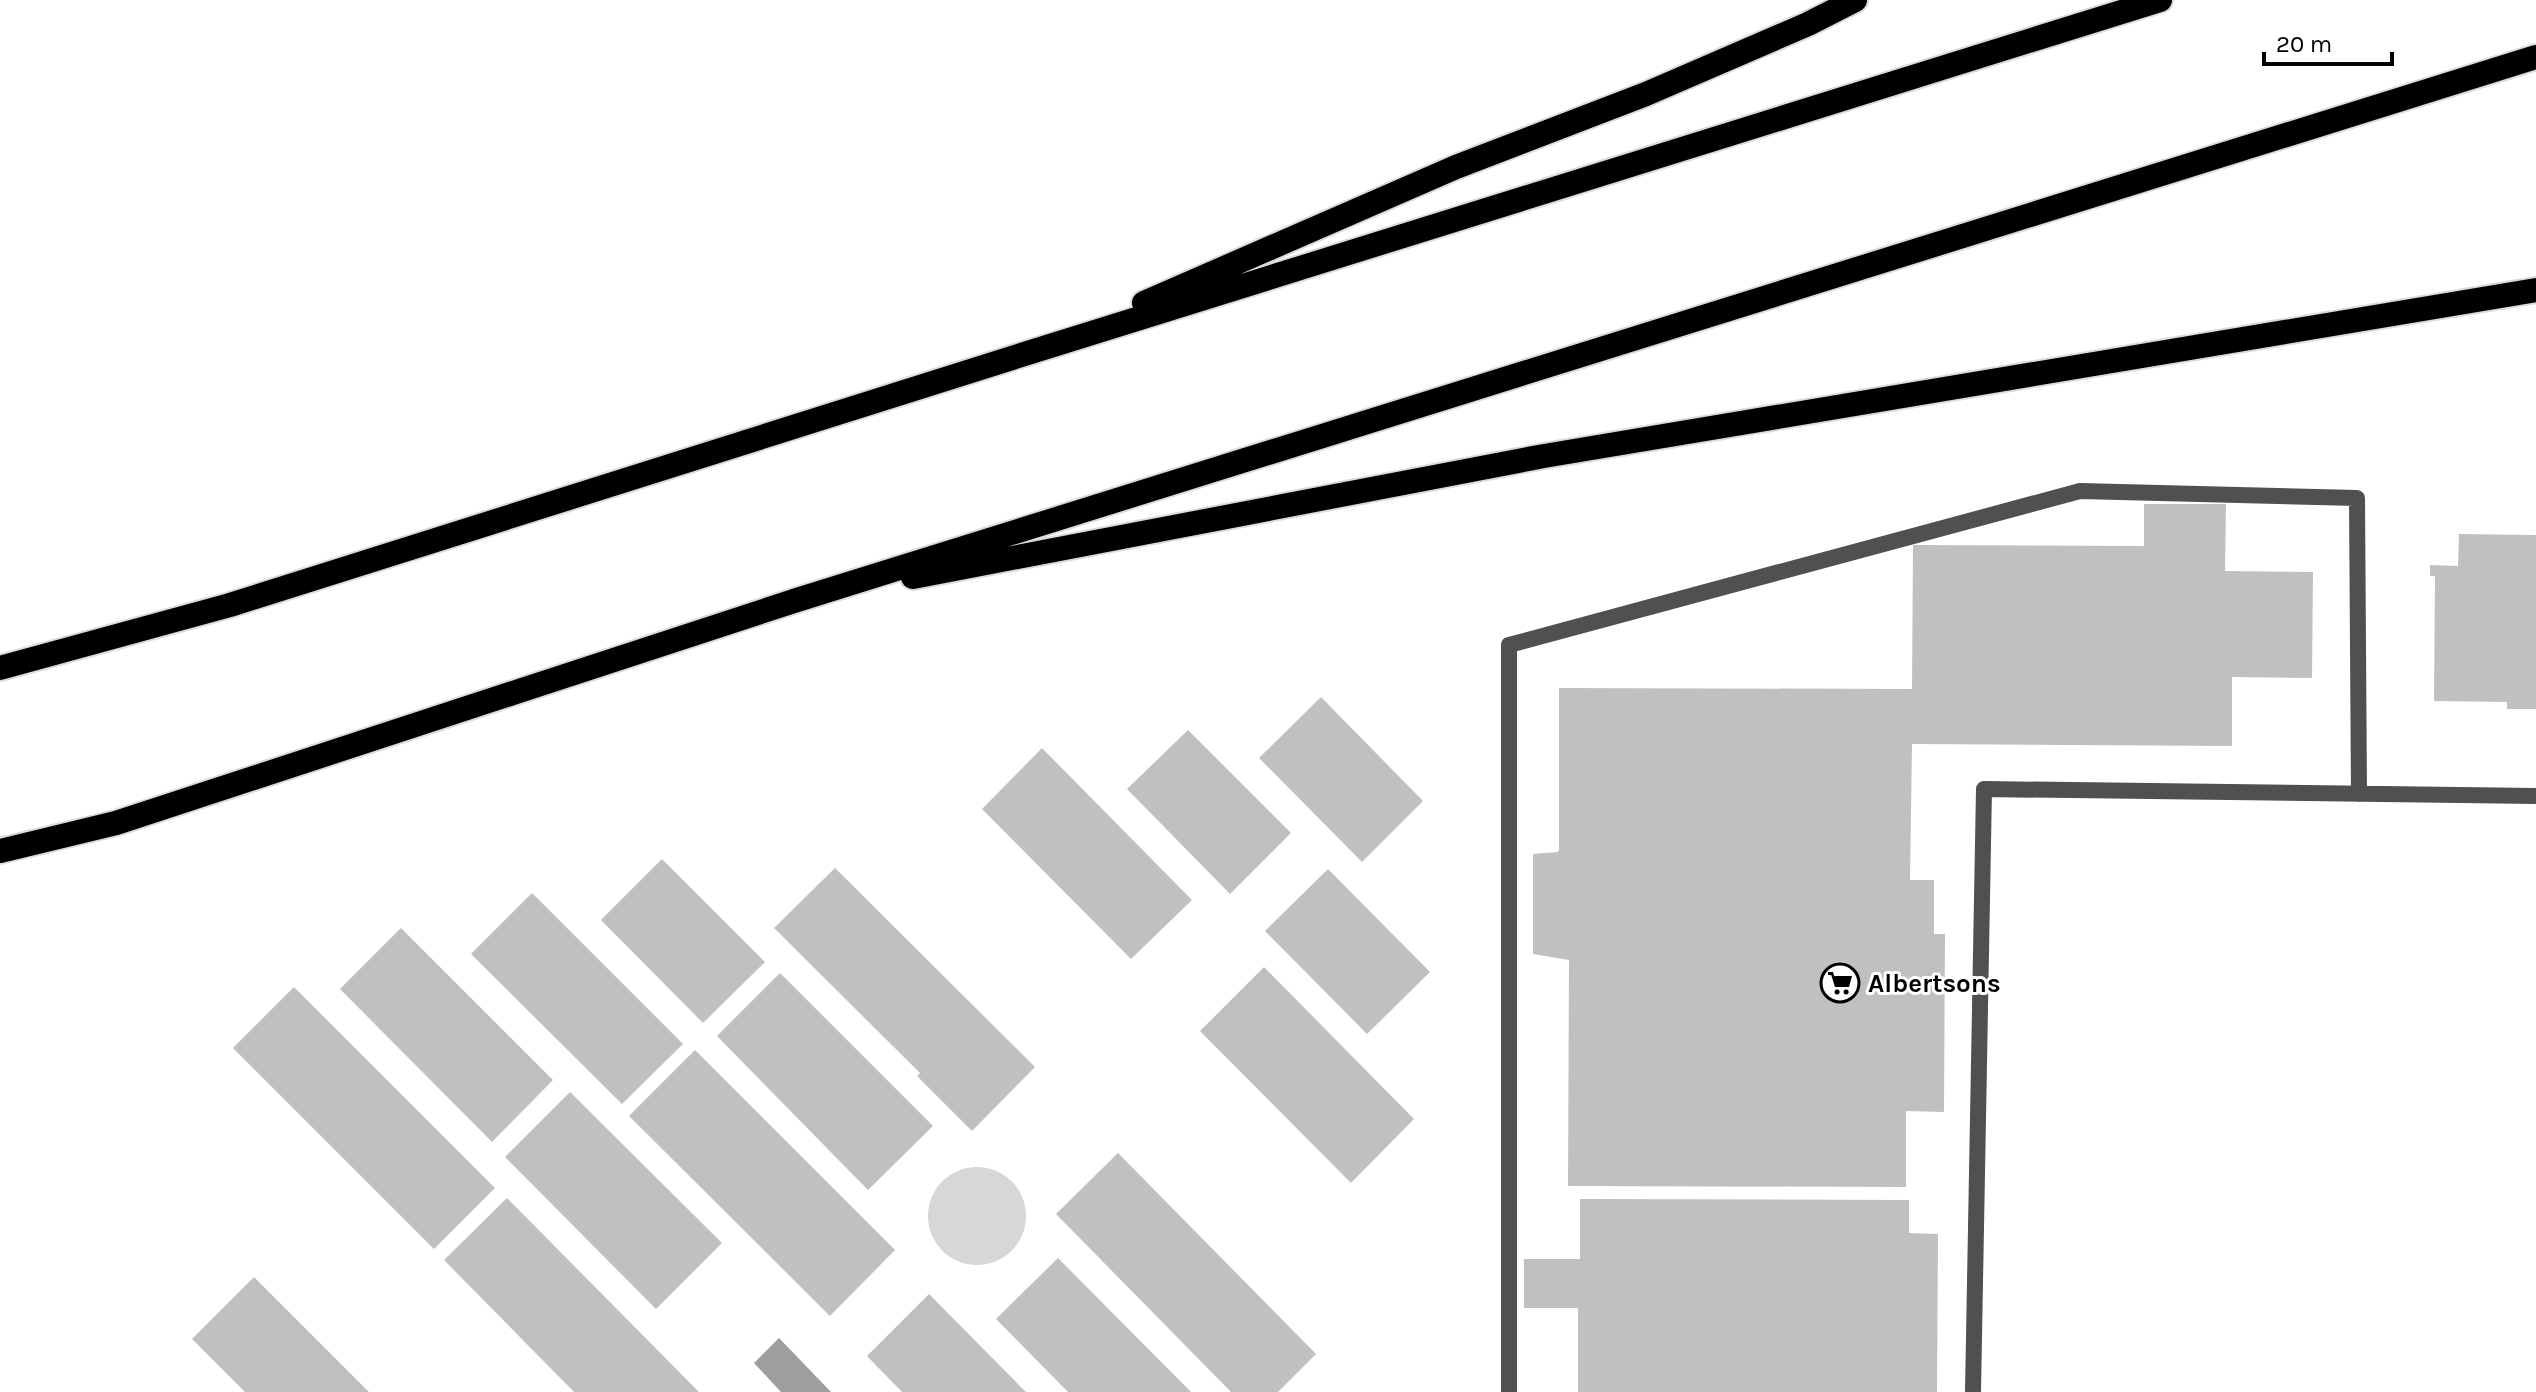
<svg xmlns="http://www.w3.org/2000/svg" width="2536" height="1392" viewBox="0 0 2536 1392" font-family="Karla,sans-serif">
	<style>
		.green { fill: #d7d7d7 }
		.water { fill: #9e9e9e }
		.building { fill: #c0c0c0 }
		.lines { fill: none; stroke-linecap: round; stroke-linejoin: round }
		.motorway-casing { stroke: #dbdbdb; stroke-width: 28 }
		.service { stroke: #505050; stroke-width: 16 }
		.motorway { stroke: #000; stroke-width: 24 }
		.labels { text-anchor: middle; stroke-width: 6; stroke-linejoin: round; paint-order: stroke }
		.poi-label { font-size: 26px; font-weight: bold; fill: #000; stroke: #fff; text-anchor: start }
	</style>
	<rect width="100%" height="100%" fill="#fff"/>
	<path class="green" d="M928 1216a49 49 0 1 1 98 0a49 49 0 1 1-98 0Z"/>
	<path class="water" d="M779,1338L831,1392H781L754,1363Z"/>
	<path class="building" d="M2144,504H2226L2225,571L2313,572L2312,678L2232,677V746L1912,744L1910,880H1934V934H1945L1944,1112L1906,1111V1187L1568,1186L1569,960L1533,954V854L1558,852L1559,850V688L1912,689L1913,545L2144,546Z
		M2459,534L2536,535V709H2507V702L2434,701L2435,576H2430V565L2458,566Z
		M1321,697L1423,801L1362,862L1259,758Z
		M1188,730L1291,833L1230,894L1127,789Z
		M1042,748L1192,900L1131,959L982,809Z
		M662,859L765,962L703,1023L601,920Z
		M835,868L1035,1067L972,1131L917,1076L920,1073L774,928Z
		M1328,869L1430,972L1367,1034L1265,931Z
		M532,893L683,1044L622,1104L471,954Z
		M401,928L553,1080L492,1142L340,989Z
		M1264,967L1414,1119L1351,1183L1200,1031Z
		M780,973L933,1126L868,1190L717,1036Z
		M294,987L495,1188L434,1249L233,1048Z
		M695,1050L895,1250L830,1316L629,1116Z
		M570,1092L722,1243L656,1309L505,1157Z
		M1118,1153L1316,1354L1278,1392H1231L1056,1214Z
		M507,1198L699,1392H574L444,1260Z
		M1580,1199L1909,1200V1233L1938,1234L1937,1392H1578V1308H1524V1259H1580Z
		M1058,1258L1191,1392H1068L996,1319Z
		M254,1277L369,1392H245L192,1339Z
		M929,1294L1026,1392H902L867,1356Z"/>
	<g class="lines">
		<g class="motorway-casing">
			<path id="motorway" d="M1144,303L1456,167L1646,94L1808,24L1855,0
				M913,577L1544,456L2536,290
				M0,668L230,605L1034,351L2160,0
				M0,851L116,823L797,600L2536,57"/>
		</g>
		<path class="service" d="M1509,1392V645L2080,491L2357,498L2359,794
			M1973,1392L1984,789L2536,796"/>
		<use href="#motorway" class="motorway"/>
	</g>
	<defs>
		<g id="supermarket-ring" transform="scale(2)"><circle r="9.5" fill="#fff" stroke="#000" stroke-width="1.5"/><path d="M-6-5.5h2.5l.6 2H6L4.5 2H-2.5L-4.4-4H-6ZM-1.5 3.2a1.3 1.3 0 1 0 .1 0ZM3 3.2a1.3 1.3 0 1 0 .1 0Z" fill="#000"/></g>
	</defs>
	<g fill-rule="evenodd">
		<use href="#supermarket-ring" x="1840" y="983"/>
	</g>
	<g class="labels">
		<g class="poi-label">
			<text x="1868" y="992">Albertsons</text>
		</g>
	</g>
	<path d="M2264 52v12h128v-12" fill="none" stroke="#000000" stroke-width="4"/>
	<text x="2276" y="52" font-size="24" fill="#000000" stroke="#ffffff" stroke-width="6" paint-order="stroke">20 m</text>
</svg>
